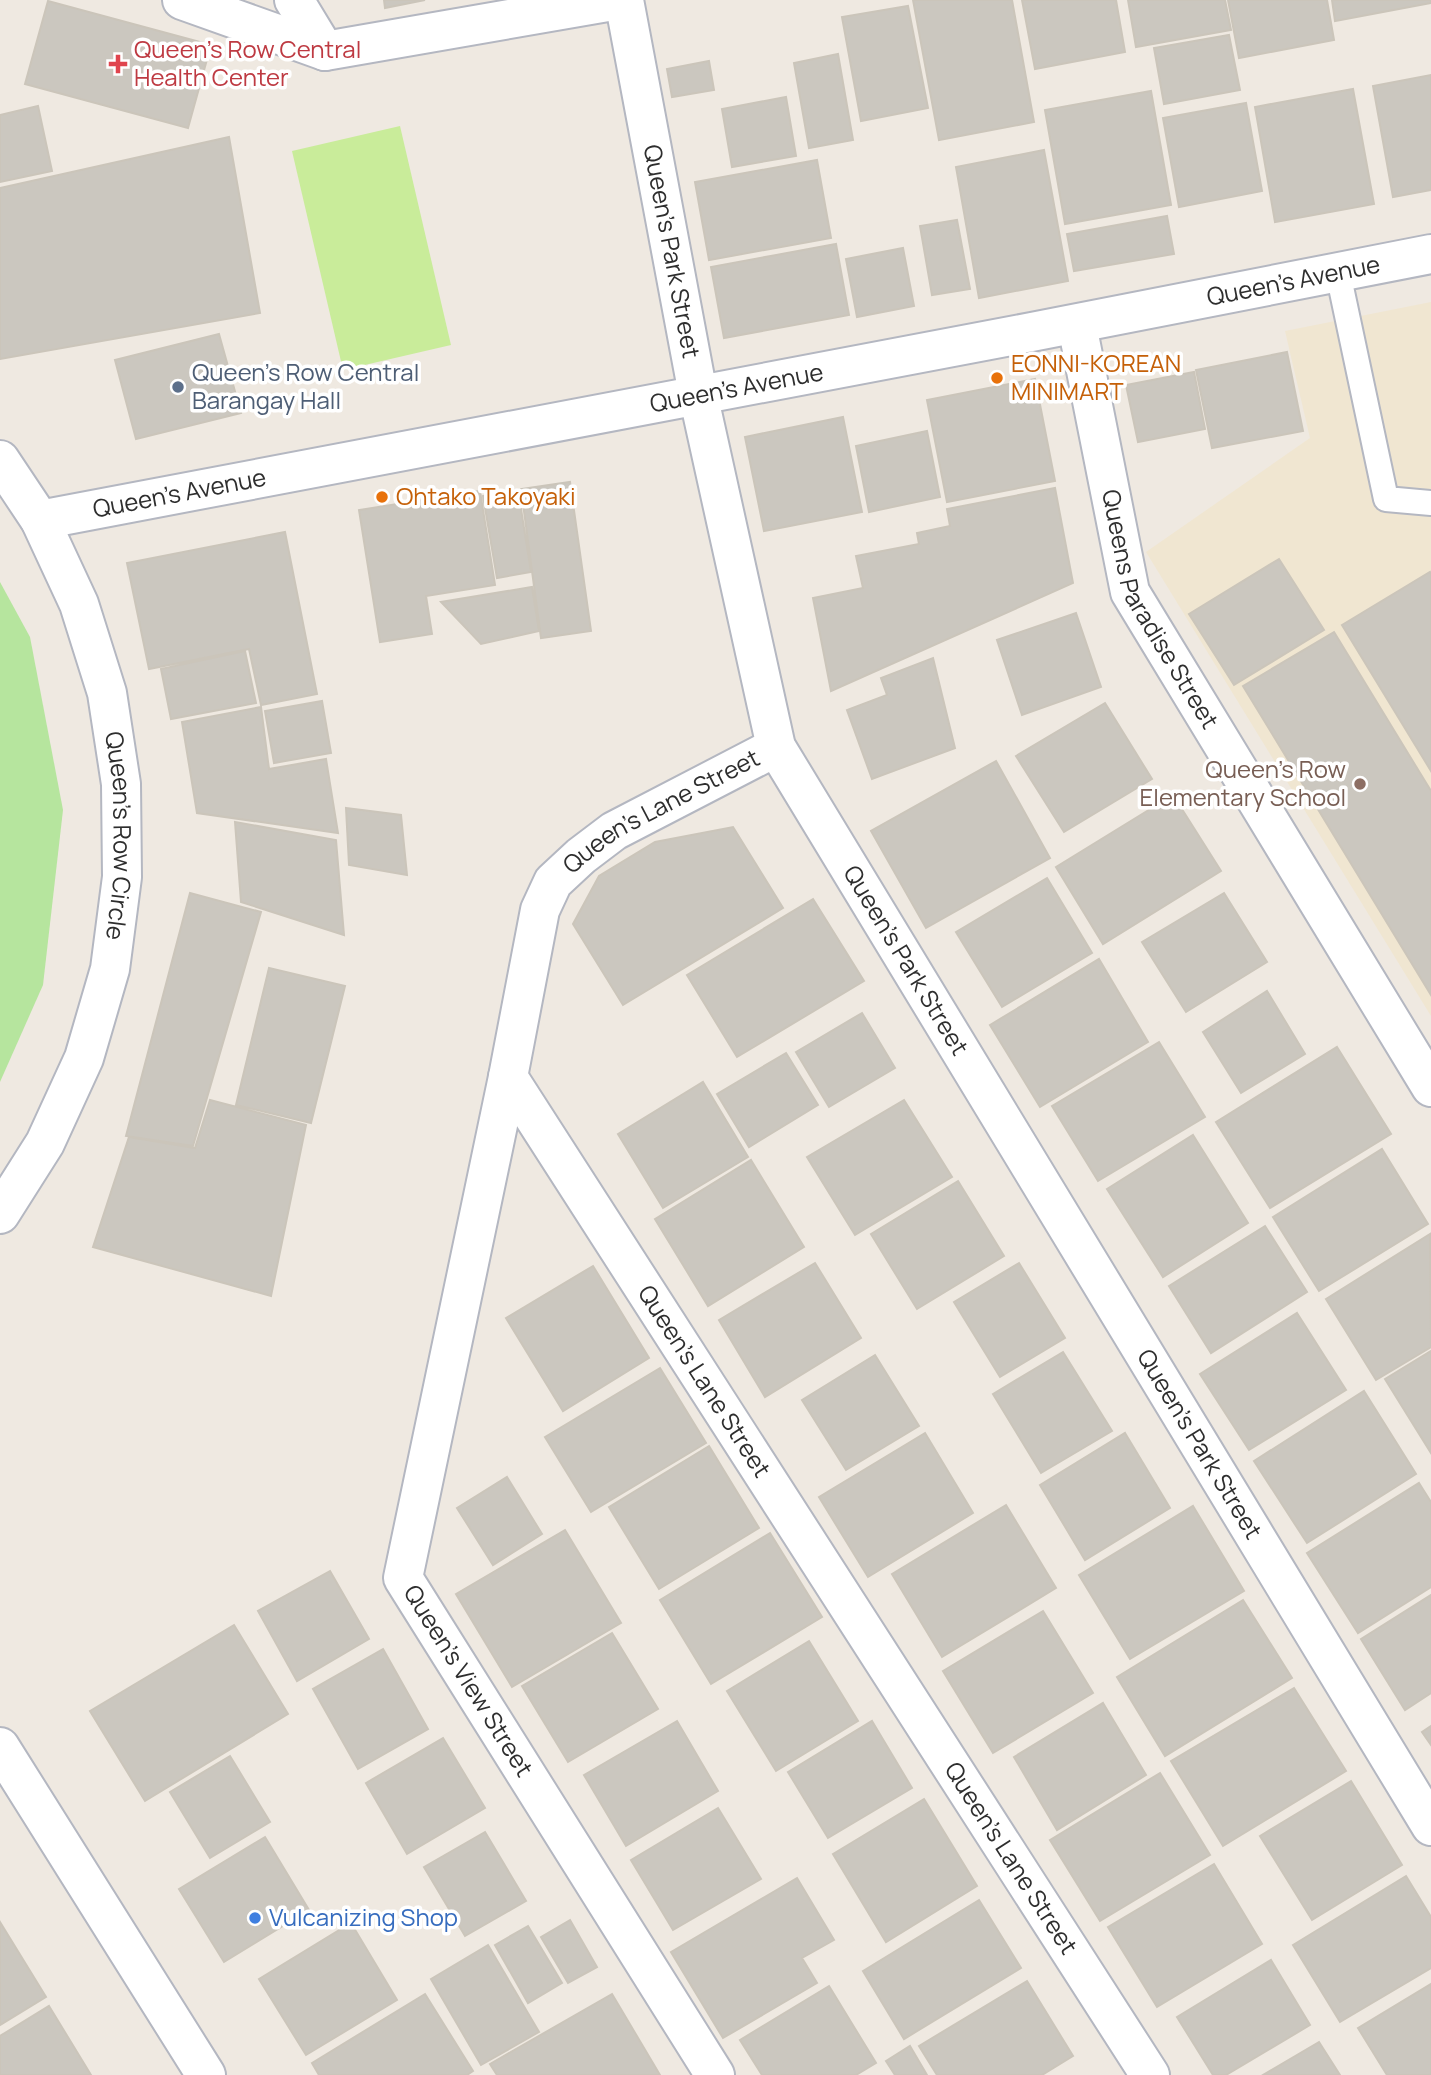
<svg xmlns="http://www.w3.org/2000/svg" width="1431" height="2075" viewBox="0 0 1431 2075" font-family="Manrope,sans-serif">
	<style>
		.education { fill: #f0e6d1 }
		.green { fill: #b6e59e }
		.pitch { fill: #c9ec9a }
		.building { fill: #cbc7bf; stroke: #cbc5ba; stroke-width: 2 }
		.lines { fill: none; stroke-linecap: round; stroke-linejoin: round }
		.service-casing { stroke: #b4b7c1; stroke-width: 28 }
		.minor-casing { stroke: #b4b7c1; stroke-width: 42 }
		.tertiary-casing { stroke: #b4b7c1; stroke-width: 42 }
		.service { stroke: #fff; stroke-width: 24 }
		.minor { stroke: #fff; stroke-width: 38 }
		.tertiary { stroke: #fff; stroke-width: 38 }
		.health-dot { fill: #e0444e; stroke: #fff; stroke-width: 2.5 }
		.food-dot { fill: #e8710a; stroke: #fff; stroke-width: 2.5 }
		.service-dot { fill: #5c6f8a; stroke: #fff; stroke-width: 2.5 }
		.education-dot { fill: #8d6e63; stroke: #fff; stroke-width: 2.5 }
		.shop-dot { fill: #3f7fe0; stroke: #fff; stroke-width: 2.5 }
		.labels { text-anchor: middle; stroke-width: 7; stroke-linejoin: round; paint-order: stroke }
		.health-label { font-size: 24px; fill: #be3a42; stroke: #fff; text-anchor: start }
		.street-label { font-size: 24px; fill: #2e2e2e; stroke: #fff }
		.food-label { font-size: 24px; fill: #c56008; stroke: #fff; text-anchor: start }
		.service-label { font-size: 24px; fill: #4e5e75; stroke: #fff; text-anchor: start }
		.education-label { font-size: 24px; fill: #785e54; stroke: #fff; text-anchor: end }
		.shop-label { font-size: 24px; fill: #366cbe; stroke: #fff; text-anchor: start }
	</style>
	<rect width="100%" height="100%" fill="#efe9e1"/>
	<path class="education" d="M1431,302V1016L1146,552L1310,438L1285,331Z"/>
	<path class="green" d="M0,582L30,637L63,810L43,985L0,1082Z"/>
	<path class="pitch" d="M400,126L451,345L343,370L292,151Z"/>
	<path class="building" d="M384,0H425L385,8Z
		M913,0H1012L1034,122L939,140Z
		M1022,0H1116L1125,52L1035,69Z
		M1128,0H1225L1231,30L1136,47Z
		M1228,0H1327L1334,40L1239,58Z
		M1332,0H1431V3L1335,21Z
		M48,1L211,45L188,128L25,84Z
		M908,6L928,108L861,121L842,17Z
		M1229,35L1240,90L1164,104L1154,48Z
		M838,54L853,140L809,148L794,63Z
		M709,61L714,90L672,97L667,69Z
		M1431,75V190L1393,197L1373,86Z
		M1353,89L1374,204L1275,222L1255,107Z
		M1151,91L1171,205L1065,224L1045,110Z
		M786,97L796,156L732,167L722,109Z
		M1246,103L1262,191L1179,207L1163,118Z
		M38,106L52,171L0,182V115Z
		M229,137L260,313L0,359V188Z
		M1044,150L1068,281L979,298L956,167Z
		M817,160L831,238L709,260L695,182Z
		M1167,216L1174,254L1074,271L1067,234Z
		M957,220L970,289L932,295L920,226Z
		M836,244L849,315L724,338L711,267Z
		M903,248L914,306L857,317L846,259Z
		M219,334L241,413L136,439L115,360Z
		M1287,352L1303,431L1212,448L1196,370Z
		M1194,372L1205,429L1138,442L1126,385Z
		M1035,379L1055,481L947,502L927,400Z
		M843,417L862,512L764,531L745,437Z
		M927,431L940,497L869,512L856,446Z
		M570,482L591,631L541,638L521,489Z
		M1055,488L1073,583L831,691L813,598L863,588L856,556L919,544L917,533L950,526L947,509Z
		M518,490L531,572L497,578L483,496Z
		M480,491L495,585L426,596L432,634L380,642L359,510Z
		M285,532L317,694L261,705L249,649L149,669L127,563Z
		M1279,559L1324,630L1234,685L1189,614Z
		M1430,572L1431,574V771L1342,625Z
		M532,587L539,631L481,644L441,602Z
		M1076,613L1101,687L1022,715L997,640Z
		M1334,632L1431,791V995L1243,686Z
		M245,651L256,703L171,719L161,669Z
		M933,658L955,748L872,779L847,710L887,695L881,678Z
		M322,701L331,753L274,763L265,711Z
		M1105,703L1152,779L1064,832L1016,756Z
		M261,707L269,769L326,759L338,833L197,813L182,722Z
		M996,761L1050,858L926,928L871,831Z
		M1173,795L1221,871L1103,944L1056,867Z
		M346,808L401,815L407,875L349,865Z
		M235,822L336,840L344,935L241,902Z
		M733,827L783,908L623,1005L573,924L599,876L655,842Z
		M1047,878L1092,953L1002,1007L956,932Z
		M190,893L261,912L193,1146L126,1136Z
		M1224,893L1267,962L1186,1012L1142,942Z
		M813,899L864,981L737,1057L687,975Z
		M1099,959L1148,1042L1040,1107L990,1025Z
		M269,968L345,986L311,1123L236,1105Z
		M1267,991L1305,1054L1241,1093L1203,1032Z
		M862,1013L895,1068L829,1107L796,1052Z
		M1159,1042L1205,1117L1098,1181L1052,1106Z
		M1337,1047L1391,1134L1270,1208L1216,1122Z
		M786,1053L818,1105L749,1147L717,1094Z
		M703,1082L748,1157L663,1208L618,1134Z
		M210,1100L306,1125L271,1296L93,1247L129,1137L195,1148Z
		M904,1100L952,1177L855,1235L807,1157Z
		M1193,1135L1248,1223L1163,1277L1107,1189Z
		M1382,1149L1428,1224L1319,1291L1273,1217Z
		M751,1160L804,1247L708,1306L655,1219Z
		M958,1181L1004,1256L917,1309L871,1234Z
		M1265,1226L1307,1292L1211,1353L1169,1286Z
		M1430,1234L1431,1347L1376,1380L1326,1299Z
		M815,1263L861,1338L765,1397L719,1320Z
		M1019,1263L1065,1338L1000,1377L954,1302Z
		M593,1266L649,1358L563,1411L506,1318Z
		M1297,1313L1346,1390L1249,1450L1200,1374Z
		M1431,1351V1453L1385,1379Z
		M1063,1352L1112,1431L1041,1473L993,1394Z
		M875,1355L919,1426L846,1470L802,1400Z
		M660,1368L706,1443L591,1512L545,1437Z
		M1364,1391L1416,1474L1307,1543L1254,1461Z
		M925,1433L973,1513L868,1577L819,1497Z
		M1125,1433L1170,1508L1085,1560L1040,1485Z
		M709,1446L759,1528L659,1589L609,1507Z
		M507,1477L542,1534L493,1565L457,1508Z
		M1419,1483L1431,1502V1587L1358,1633L1307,1553Z
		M1006,1505L1056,1588L942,1657L892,1574Z
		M1193,1506L1244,1591L1130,1659L1079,1575Z
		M565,1530L621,1623L512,1687L456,1594Z
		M770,1533L822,1617L711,1684L660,1600Z
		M330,1571L369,1639L297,1681L258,1611Z
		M1431,1595V1693L1405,1710L1361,1639Z
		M1243,1600L1292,1678L1165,1756L1117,1677Z
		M1043,1611L1093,1693L993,1753L943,1671Z
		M234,1625L288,1714L145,1801L90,1711Z
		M612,1633L658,1709L568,1762L522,1686Z
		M809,1641L858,1721L776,1771L727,1691Z
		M383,1649L428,1729L358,1769L313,1689Z
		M1294,1688L1346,1771L1223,1846L1171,1761Z
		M1103,1703L1146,1775L1057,1830L1014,1757Z
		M677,1721L718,1791L626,1846L584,1775Z
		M872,1721L912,1788L828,1838L788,1772Z
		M1431,1726V1745L1422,1732Z
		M443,1738L485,1808L407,1854L366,1783Z
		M230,1756L270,1822L210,1858L170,1792Z
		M1160,1773L1210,1855L1100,1921L1050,1840Z
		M1351,1781L1402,1865L1312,1920L1260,1836Z
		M924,1799L977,1886L886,1942L833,1854Z
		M718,1808L761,1879L673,1930L631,1860Z
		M485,1832L526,1901L465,1936L424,1867Z
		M265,1837L309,1910L224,1962L179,1889Z
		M1214,1864L1262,1944L1157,2007L1108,1927Z
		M1406,1876L1431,1917V1968L1340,2022L1293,1945Z
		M797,1878L834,1940L802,1958L817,1983L723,2038L671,1952Z
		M979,1900L1021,1968L904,2039L863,1971Z
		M570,1920L597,1967L568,1983L541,1937Z
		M0,1922L46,1997L0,2025Z
		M351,1923L397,2000L306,2055L259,1979Z
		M528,1926L562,1983L528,2003L495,1945Z
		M488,1945L539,2032L481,2065L431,1979Z
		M1271,1960L1310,2025L1226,2075H1213L1177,2017Z
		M1027,1981L1073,2056L1042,2075H937L919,2046Z
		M1431,1984V2075H1387L1358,2028Z
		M829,1986L876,2063L856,2075H762L740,2040Z
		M425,1994L473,2071L467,2075H319L312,2063Z
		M612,1994L660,2075H497L490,2064Z
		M49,2006L91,2075H0V2036Z
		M1319,2042L1340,2075H1263Z
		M910,2046L927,2075H895L886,2061Z"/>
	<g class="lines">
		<g class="service-casing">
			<path id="service" d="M1338,273L1386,499L1431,503"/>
		</g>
		<g class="minor-casing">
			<g id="minor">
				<path d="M182,0L325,51L619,0"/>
				<path d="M294,0L325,51"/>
				<path id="s1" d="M624,0L698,394L776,747L1431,1826"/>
				<path id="s2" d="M1077,325L1130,592L1431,1087"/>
				<path id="s3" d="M508,1077L1150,2075"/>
				<path id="s4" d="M715,2075L403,1578L508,1077L540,910L553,882L581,856L614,831L776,747"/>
			</g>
		</g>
		<g class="tertiary-casing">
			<g id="tertiary">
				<path id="s5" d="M0,460L40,520L79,604L107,693L121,784L122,877L110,969L84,1058L45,1143L0,1214"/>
				<path id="s6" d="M40,520C504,432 968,346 1431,254"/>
				<path d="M0,1747L206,2075"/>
			</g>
		</g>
		<use href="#service" class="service"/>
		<use href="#minor" class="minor"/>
		<use href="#tertiary" class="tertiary"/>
	</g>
	<path class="health-dot" d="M114.5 53.5h7v7h7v7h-7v7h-7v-7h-7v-7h7z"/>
	<g class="food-dot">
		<circle cx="997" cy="378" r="7"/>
		<circle cx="382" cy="497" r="7"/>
	</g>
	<circle class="service-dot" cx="178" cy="387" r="7"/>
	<circle class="education-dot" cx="1360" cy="784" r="7"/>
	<circle class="shop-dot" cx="255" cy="1918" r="7"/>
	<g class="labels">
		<g class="health-label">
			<text x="134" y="58">Queen's Row Central<tspan x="134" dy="28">Health Center</tspan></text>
		</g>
		<g class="street-label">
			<text dy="8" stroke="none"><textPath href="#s1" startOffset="256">Queen's Park Street</textPath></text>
			<text dy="8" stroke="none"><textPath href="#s6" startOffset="1276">Queen's Avenue</textPath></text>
			<text dy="8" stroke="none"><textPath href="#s6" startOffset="709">Queen's Avenue</textPath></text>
			<text dy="8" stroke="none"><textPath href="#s6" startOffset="142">Queen's Avenue</textPath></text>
			<text dy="8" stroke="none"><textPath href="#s2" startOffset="299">Queens Paradise Street</textPath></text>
			<text dy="8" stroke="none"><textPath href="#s4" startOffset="1430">Queen's Lane Street</textPath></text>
			<text dy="8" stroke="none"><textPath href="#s5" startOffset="402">Queen's Row Circle</textPath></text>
			<text dy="8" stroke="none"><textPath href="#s1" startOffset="1012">Queen's Park Street</textPath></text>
			<text dy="8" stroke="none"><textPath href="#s3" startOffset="362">Queen's Lane Street</textPath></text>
			<text dy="8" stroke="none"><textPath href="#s1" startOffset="1578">Queen's Park Street</textPath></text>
			<text transform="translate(468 1681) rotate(58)" y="8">Queen's View Street</text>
			<text dy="8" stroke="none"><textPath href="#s3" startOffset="929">Queen's Lane Street</textPath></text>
		</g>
		<g class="food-label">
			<text x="1011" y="372">EONNI-KOREAN<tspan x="1011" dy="28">MINIMART</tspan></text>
			<text x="396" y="505">Ohtako Takoyaki</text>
		</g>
		<g class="service-label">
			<text x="192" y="381">Queen's Row Central<tspan x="192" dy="28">Barangay Hall</tspan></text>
		</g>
		<g class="education-label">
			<text x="1346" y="778">Queen's Row<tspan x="1346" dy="28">Elementary School</tspan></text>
		</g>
		<g class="shop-label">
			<text x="269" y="1926">Vulcanizing Shop</text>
		</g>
	</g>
</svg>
